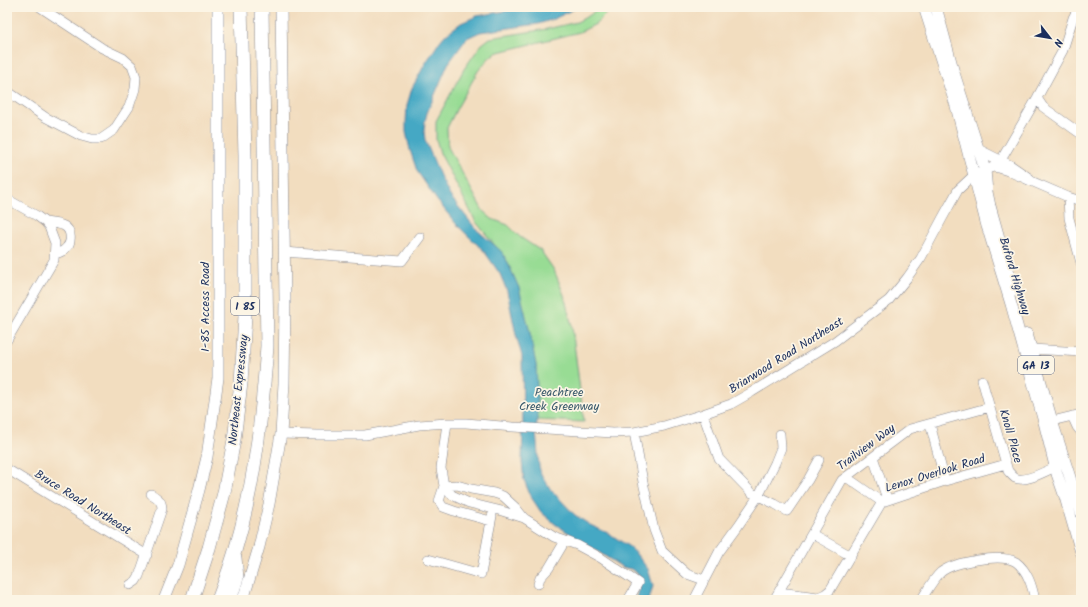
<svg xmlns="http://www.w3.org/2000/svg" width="1088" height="607" viewBox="0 0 1088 607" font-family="Kalam,sans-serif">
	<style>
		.green { fill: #98dc94; stroke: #5a8679 }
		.water { fill: #44a8c4; stroke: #306c91 }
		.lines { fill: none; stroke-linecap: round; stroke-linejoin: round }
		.minor-casing { stroke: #86868e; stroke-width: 10 }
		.major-casing { stroke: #86868e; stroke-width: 12 }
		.highway-casing { stroke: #86868e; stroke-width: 14 }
		.minor { stroke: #fff; stroke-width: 9 }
		.major { stroke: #fff; stroke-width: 11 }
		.highway { stroke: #fff; stroke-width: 13 }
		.labels { text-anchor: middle; stroke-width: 3.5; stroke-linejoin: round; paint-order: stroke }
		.shield { fill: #fcf5e5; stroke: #5e6a86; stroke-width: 1 }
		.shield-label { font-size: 11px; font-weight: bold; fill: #1b2f5e }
		.street-label { font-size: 12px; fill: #1b2f5e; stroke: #fcf5e5 }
		.park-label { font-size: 12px; fill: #3a5a6c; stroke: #fcf5e5 }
	</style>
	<rect width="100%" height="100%" fill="#fcf5e5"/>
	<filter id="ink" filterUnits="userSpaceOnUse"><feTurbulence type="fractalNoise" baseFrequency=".025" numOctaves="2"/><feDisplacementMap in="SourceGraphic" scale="8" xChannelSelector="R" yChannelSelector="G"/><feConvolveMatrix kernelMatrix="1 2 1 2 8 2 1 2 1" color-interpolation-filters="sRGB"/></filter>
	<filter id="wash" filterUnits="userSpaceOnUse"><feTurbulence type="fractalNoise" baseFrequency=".012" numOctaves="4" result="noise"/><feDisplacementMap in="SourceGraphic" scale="16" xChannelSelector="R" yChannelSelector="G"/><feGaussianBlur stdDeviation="0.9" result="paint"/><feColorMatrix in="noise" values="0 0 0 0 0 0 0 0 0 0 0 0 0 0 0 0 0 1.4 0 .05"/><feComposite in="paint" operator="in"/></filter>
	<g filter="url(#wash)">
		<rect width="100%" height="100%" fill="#f2ddbf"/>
		<path class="green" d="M599,7H613L596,24L580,32L495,53L488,59L478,71L457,108L447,128L448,147L483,211L492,219L508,225L520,237L541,251L554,270L564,295L572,327L584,422L537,420V390L536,365L529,329L519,288L506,259L476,222L440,153L436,139V121L464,69L481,45L490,38L547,29L577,22L590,15Z"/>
		<path class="water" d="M529,7H578L554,19L538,24L480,32L467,38L448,64L427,113L425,121L424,131L425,140L441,178L450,196L476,229L501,251L506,259L519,288L529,329L536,365L537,390V420L536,432L539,466L541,474L551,490L575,515L590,525L610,534L631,548L637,555L648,569L653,586L649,600H637C639,591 639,584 638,574L631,569L622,567L555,524L541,512L531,497L524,480L522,462L523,425L522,356L516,335L507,291L500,274L484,251L457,225L436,199L417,171L410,150L406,132V123L407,105L412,88L425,64L440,41L446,34L461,23L477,16Z"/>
	</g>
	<g filter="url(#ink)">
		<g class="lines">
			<g class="minor-casing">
				<path id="minor" d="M7,91L45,117L81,136L92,139H101L114,130L129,107L135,89L136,77L132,66L123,58L102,48L40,7
					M1037,98L1043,107L1081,134
					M1004,155L1037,98L1063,50L1073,18L1079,7
					M1068,197L1069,218L1081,263
					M7,199L37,216L45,222L49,227L55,243L54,260L7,340
					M45,222C51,223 59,223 64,226C72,230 72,243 66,248C63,252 59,253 55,254
					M284,252L402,261L420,237
					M1032,349L1081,352
					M982,380L1008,471C1010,473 1012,476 1015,478C1025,483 1046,471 1055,467
					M703,414L719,459L752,493L775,504L787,511L808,480L819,460
					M1072,416L1077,427L1081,432
					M1052,421L1081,414
					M447,423L441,468L444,486L452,495L469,503L502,511L524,518L554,537L577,545L601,558L638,583L628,600
					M930,424L945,481
					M634,432L643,482L654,530L662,551L687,574L704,580
					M281,434L318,435H365L419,425L447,423H466L513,427L613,433L634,432L664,426L703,414L731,404L752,392L835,341L889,300L907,278L921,258L943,217L958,190L973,176L985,170L993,167L999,168L1008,171L1068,197L1081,201
					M873,457L887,499
					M7,469L147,555
					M846,477L882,502
					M491,521L454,511L443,507L439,501L444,486L457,485L471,489L494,493L503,496L516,508L524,518
					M812,534L851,556
					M428,559L481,574L492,516
					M538,584L540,578L549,568L565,541
					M130,585L136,581L139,576L162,509C162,501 158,498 151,494
					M779,592L818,597L825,594L830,590L882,502L945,481L1006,464
					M694,600L719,552L738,526L759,495L775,463L781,448L780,434
					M774,600L842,480L910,429L990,407
					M921,600C927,591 933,579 941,572C954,562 1001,553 1016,562C1028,571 1032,586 1035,600"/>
			</g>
			<g class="major-casing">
				<path id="major" d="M924,7L956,106L987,226L1011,304L1044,422L1057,474L1065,497L1081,552
					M936,7L954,73L985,170L987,192L990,206L1014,291
					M978,150L1010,166L1029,179
					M1027,334L1052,421L1081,512
					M164,600L178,565L199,490L207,457L218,378V7
					M243,600L259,547L269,504L281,434L284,383L285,300L281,7"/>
			</g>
			<g class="highway-casing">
				<path id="highway" d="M192,600L209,548L224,493L234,440L241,383L245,316V155L241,7
					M218,600C224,584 230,568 235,551C255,484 262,415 267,346L262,7
					M230,600L237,578L235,558"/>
			</g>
			<use href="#minor" class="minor"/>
			<use href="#major" class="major"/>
			<use href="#highway" class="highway"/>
		</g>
	</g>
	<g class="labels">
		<g class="shield">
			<rect x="231" y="297" width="28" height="18" rx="3"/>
			<rect x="1018" y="356" width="36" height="18" rx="3"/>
		</g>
		<g class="shield-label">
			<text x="245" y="310">I 85</text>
			<text x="1036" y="369">GA 13</text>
		</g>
		<g class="street-label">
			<text transform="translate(1015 276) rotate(73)" y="4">Buford Highway</text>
			<text transform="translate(205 307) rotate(-90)" y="4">I-85 Access Road</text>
			<text transform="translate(786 355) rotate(-32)" y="4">Briarwood Road Northeast</text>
			<text transform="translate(238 390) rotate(-84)" y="4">Northeast Expressway</text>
			<text transform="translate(1011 436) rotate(74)" y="4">Knoll Place</text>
			<text transform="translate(866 447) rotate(-37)" y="4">Trailview Way</text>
			<text transform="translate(935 473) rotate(-17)" y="4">Lenox Overlook Road</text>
			<text transform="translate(83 502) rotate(32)" y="4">Bruce Road Northeast</text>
		</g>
		<g class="park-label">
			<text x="559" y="396">Peachtree<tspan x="559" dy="14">Creek Greenway</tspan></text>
		</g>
	</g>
	<rect width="1088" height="607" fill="none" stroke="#fcf5e5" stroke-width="24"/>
	<g transform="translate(1050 38) rotate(121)" stroke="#fcf5e5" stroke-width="3" paint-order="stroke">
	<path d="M0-3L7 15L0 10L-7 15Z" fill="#1b2f5e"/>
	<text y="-6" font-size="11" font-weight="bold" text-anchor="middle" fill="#1b2f5e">N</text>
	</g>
</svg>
